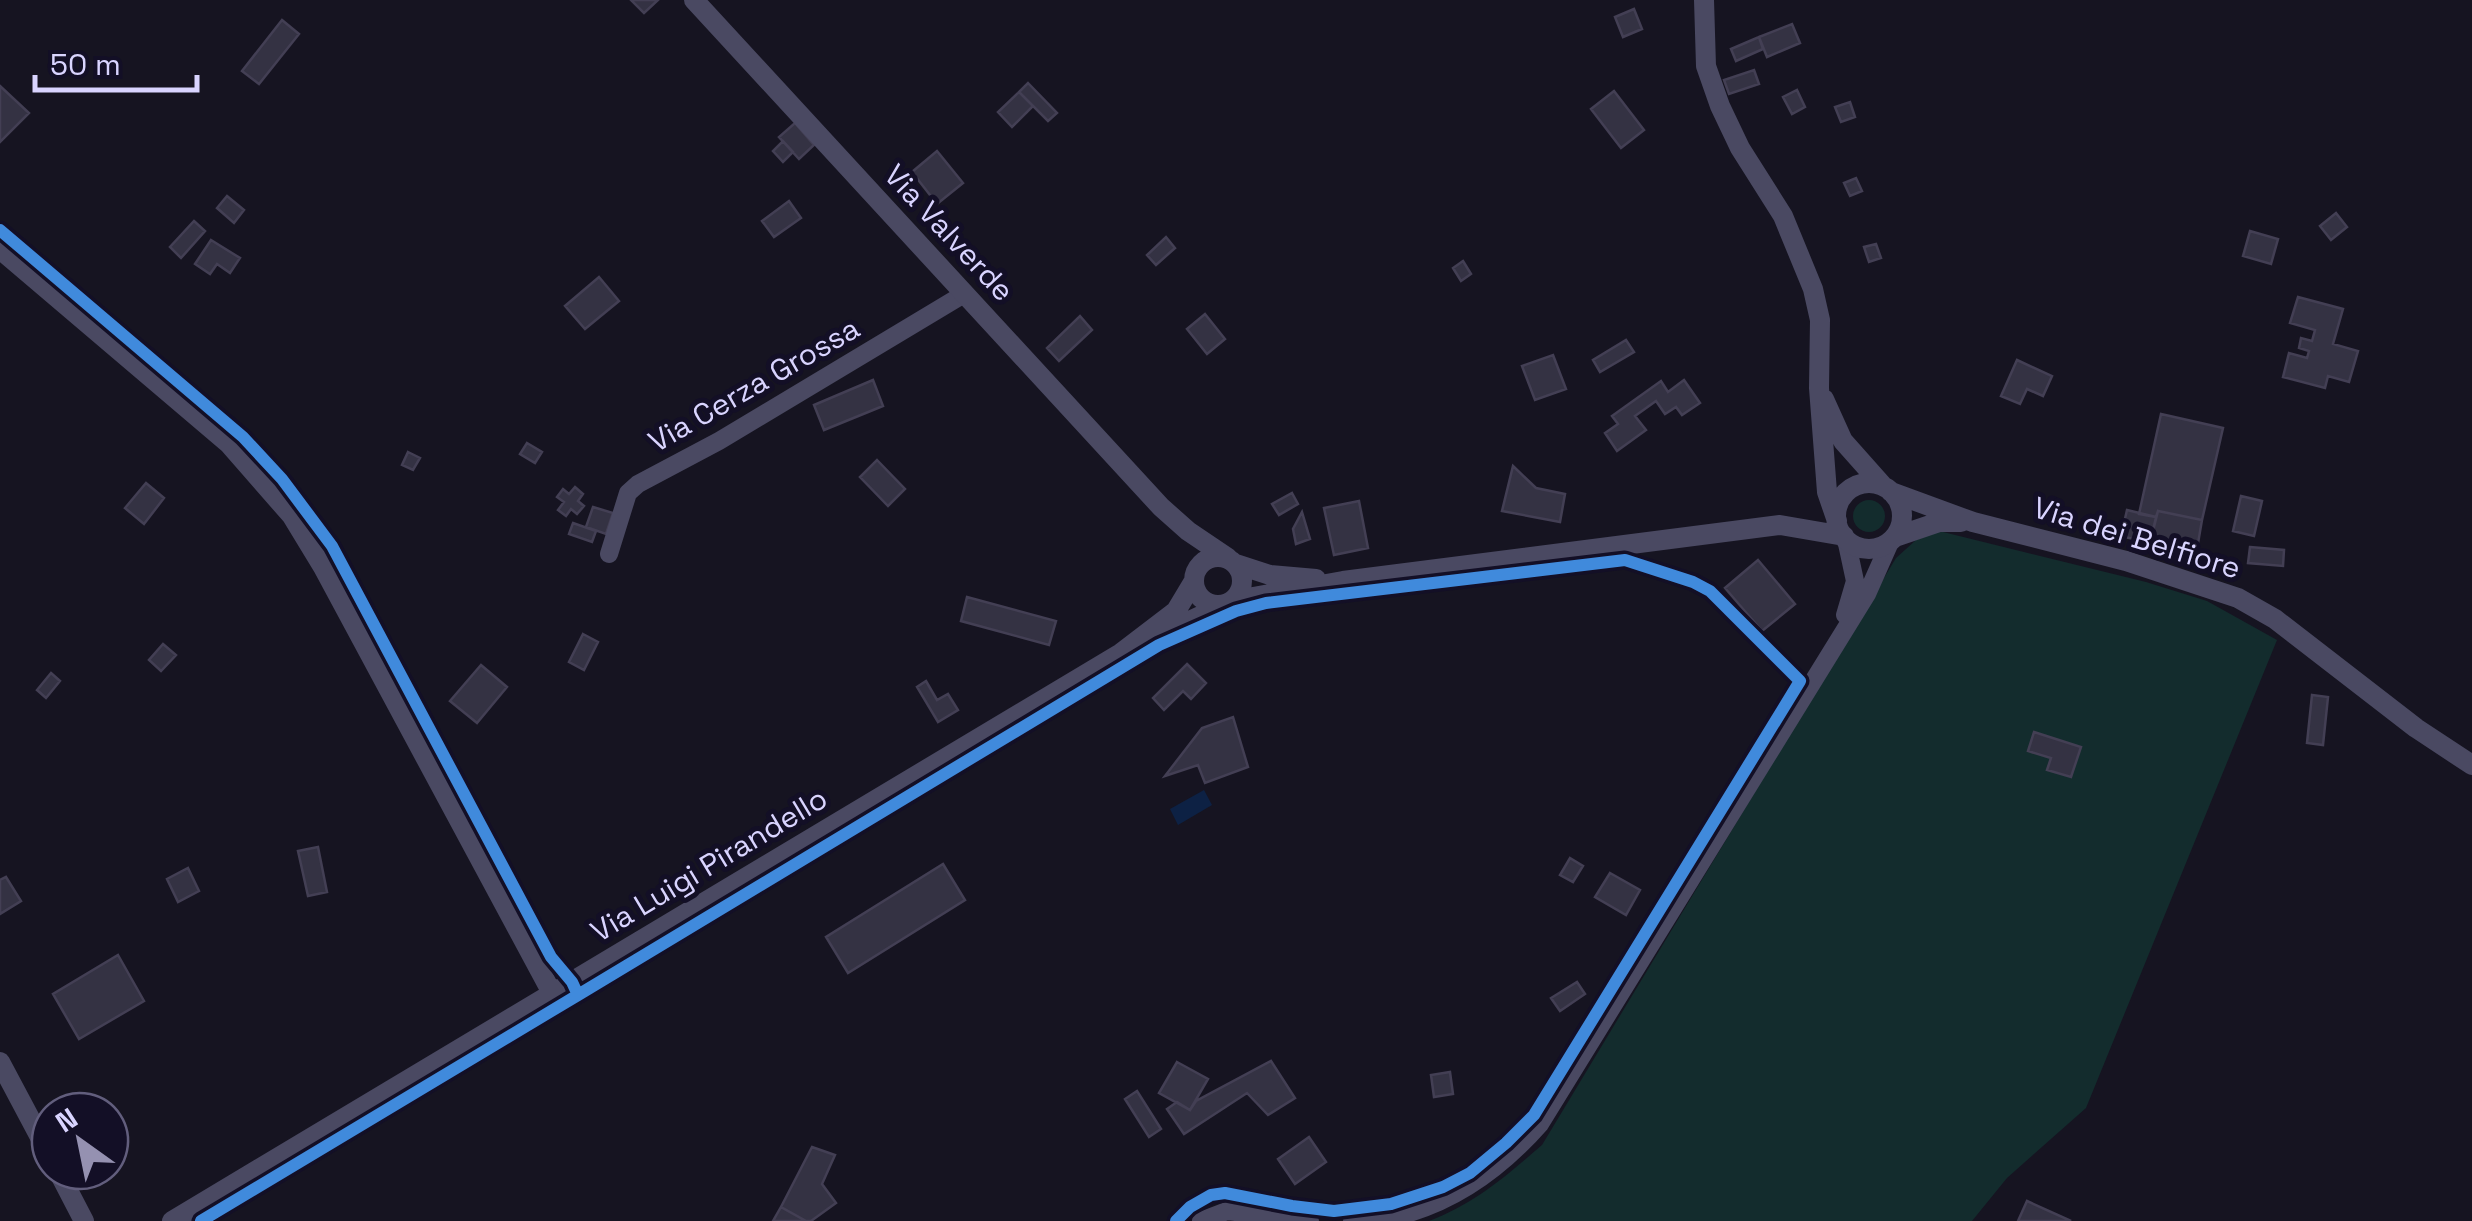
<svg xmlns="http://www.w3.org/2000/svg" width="2472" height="1221" viewBox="0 0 2472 1221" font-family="'Space Grotesk',sans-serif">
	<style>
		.green { fill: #132c2d }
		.water { fill: #0d2144 }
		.building { fill: #343243; stroke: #433f54; stroke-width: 2.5 }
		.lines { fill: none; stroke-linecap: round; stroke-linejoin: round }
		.minor { stroke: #4a4962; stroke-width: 18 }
		.tertiary { stroke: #4a4962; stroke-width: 20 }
		.cycleway-casing { stroke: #130f26; stroke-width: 19 }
		.cycleway { stroke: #408adc; stroke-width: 12 }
		.labels { text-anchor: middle; stroke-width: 10; stroke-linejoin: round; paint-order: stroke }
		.street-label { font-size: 30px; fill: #d9d4ff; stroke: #130f26 }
	</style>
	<rect width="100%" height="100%" fill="#161421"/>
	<path class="green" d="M1853 516a16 16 0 1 1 32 0a16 16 0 1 1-32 0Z
		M1939,531L2146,582L2207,601L2277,640L2086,1108L2007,1178L1972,1221H1429C1474,1204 1505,1177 1542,1145L1896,558L1916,540Z"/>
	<path class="water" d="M1204,790L1212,805L1178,825L1170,809Z"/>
	<path class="building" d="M631,0H658L644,13Z
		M1634,9L1642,29L1623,37L1615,17Z
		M282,20L299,34L259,84L242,71Z
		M1792,24L1800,43L1767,57L1759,37Z
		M1759,37L1763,49L1736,61L1731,49Z
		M1754,70L1759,84L1729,94L1724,80Z
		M1028,83L1057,113L1048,121L1019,92Z
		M0,86L29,113L0,142Z
		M1797,90L1805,107L1792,114L1783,97Z
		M1614,91L1644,130L1621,148L1591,109Z
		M1019,92L1033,106L1012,127L998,112Z
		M1850,102L1855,117L1841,122L1835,107Z
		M795,123L814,145L799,159L779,137Z
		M783,141L793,152L783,162L773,151Z
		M937,151L963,183L937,204L912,172Z
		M1856,178L1862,191L1850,196L1844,183Z
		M227,196L244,210L234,223L217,208Z
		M789,201L801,218L774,237L762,221Z
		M2336,213L2347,227L2331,240L2320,226Z
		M194,221L205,231L181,258L170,247Z
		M2250,231L2278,239L2271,264L2243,256Z
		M1166,237L1175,248L1156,265L1147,255Z
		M211,240L240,258L230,273L217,264L210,274L195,264Z
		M1876,244L1881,258L1869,262L1864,247Z
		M1463,261L1471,274L1461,281L1453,268Z
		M599,277L619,301L585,329L565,306Z
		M2298,297L2343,309L2333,344L2358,351L2349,382L2328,376L2325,388L2283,377L2289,353L2307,358L2309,351L2299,348L2301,338L2312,341L2315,330L2290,323Z
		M1205,314L1225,339L1207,354L1187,329Z
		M1080,316L1092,330L1059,361L1047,348Z
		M1626,340L1634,352L1600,372L1593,360Z
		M1553,355L1566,389L1535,400L1522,366Z
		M2017,360L2052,376L2043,396L2027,389L2020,404L2001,396Z
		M873,380L883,406L824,430L814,405Z
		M1684,380L1700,403L1682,415L1676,407L1665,414L1656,401L1635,416L1646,430L1617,451L1605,433L1618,424L1612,416L1661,381L1668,392Z
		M2161,414L2223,428L2202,520L2158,511L2156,517L2139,514Z
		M527,443L542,452L535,463L520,454Z
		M408,452L420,458L413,470L402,465Z
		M877,460L905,489L888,506L860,477Z
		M1513,466L1536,488L1565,494L1560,522L1502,511Z
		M146,483L164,498L144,524L125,508Z
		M575,487L583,494L578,501L584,506L577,514L571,509L566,516L558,510L564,502L557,497L563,489L569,494Z
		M1292,493L1298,504L1279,515L1272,504Z
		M2241,496L2262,501L2254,536L2233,531Z
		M1359,501L1368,548L1334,555L1324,508Z
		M593,507L613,513L606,534L586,527Z
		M2127,510L2156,517L2150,543L2121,536Z
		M2158,511L2202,520L2196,555L2150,543Z
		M1302,512L1310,539L1296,544L1293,529Z
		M573,523L596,531L592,542L569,534Z
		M2250,547L2284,550L2283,566L2248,563Z
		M1758,560L1795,604L1762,631L1725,588Z
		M967,597L1056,621L1049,645L961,621Z
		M583,634L598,642L584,670L569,662Z
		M163,644L176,655L161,671L149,660Z
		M1187,664L1206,683L1191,699L1183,691L1164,710L1153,698Z
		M481,665L507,687L477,723L450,701Z
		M51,673L60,681L46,698L37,690Z
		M926,681L937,700L948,694L958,710L938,722L917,687Z
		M2312,695L2328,697L2323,745L2307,743Z
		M1233,717L1248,767L1205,783L1198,765L1165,776L1202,728Z
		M2034,732L2081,747L2071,777L2047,770L2051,758L2028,751Z
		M318,847L327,892L308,896L298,851Z
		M1570,858L1583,866L1573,882L1560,875Z
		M943,864L965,900L848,973L826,937Z
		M188,868L199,891L178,902L167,879Z
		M1610,873L1640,890L1626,915L1595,897Z
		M6,877L21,901L0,914V880Z
		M118,955L144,1001L79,1039L53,994Z
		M1577,982L1585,994L1560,1011L1551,998Z
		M1271,1061L1295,1098L1268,1115L1247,1093L1184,1134L1167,1109L1177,1102L1190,1110L1196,1101Z
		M1177,1062L1208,1079L1190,1110L1159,1093Z
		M1450,1072L1453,1094L1434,1097L1431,1075Z
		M1137,1091L1161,1129L1149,1137L1125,1099Z
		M1309,1137L1326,1162L1295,1184L1278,1159Z
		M812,1147L835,1155L822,1184L836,1203L811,1221H806L781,1207Z
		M2027,1201L2071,1221H2018Z
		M781,1207L806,1221H773Z"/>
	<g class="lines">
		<path class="minor" d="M609,554L628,493L638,484L719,441L964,294
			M1845,615L1855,581L1846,539
			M1201,1221L1227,1211L1310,1221
			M1352,1221C1369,1219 1389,1219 1406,1214C1459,1199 1504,1165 1540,1124L1867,594L1891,540"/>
		<path class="tertiary" d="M694,0L1161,507L1188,531L1228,558
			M1704,0L1706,66L1720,106L1740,148L1783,216L1813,289L1820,320L1819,388L1827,492L1837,521
			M0,249L229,444L292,516L323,567L552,993
			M1824,399L1843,441L1883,486
			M1836 516a33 33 0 1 1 66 0a33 33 0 1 1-66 0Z
			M1891,492L1973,522L2126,561L2238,598L2275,619L2416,728L2472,765
			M1895,537L1939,522H1961
			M1194 581a24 24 0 1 1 48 0a24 24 0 1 1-48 0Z
			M1236,564L1270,575L1316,579
			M1231,601L1343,581L1780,525L1844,536
			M1159,635L1224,605
			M0,1062L50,1156
			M58,1171L84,1221
			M172,1221L1121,653L1176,611L1194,581"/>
		<g class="cycleway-casing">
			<path id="cycleway" d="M0,230L243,437L282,479L332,546L551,957L572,982L578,995L1159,645L1236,611L1266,603L1625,560L1693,582L1710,591L1800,681L1534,1115L1506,1143L1470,1173L1443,1187L1391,1204L1334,1211L1292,1206L1225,1193L1211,1195L1190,1207L1176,1221
				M201,1221L578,995"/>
		</g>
		<use href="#cycleway" class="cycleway"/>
	</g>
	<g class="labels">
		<g class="street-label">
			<text transform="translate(949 233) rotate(47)" y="10">Via Valverde</text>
			<text transform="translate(754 385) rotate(-30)" y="10">Via Cerza Grossa</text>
			<text transform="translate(2137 538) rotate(17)" y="10">Via dei Belfiore</text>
			<text transform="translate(709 865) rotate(-31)" y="10">Via Luigi Pirandello</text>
		</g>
	</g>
	<g transform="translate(80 1141) rotate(327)"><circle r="48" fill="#130f26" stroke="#625e7d" stroke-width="2.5"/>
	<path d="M0-8L18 38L0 25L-18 38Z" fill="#9591b1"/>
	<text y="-15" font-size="28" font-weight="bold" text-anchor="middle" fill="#d9d4ff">N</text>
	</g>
	<path d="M35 75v15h162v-15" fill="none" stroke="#d9d4ff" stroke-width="5"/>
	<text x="50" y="75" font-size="30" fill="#d9d4ff" stroke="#130f26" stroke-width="8" paint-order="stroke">50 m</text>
</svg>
